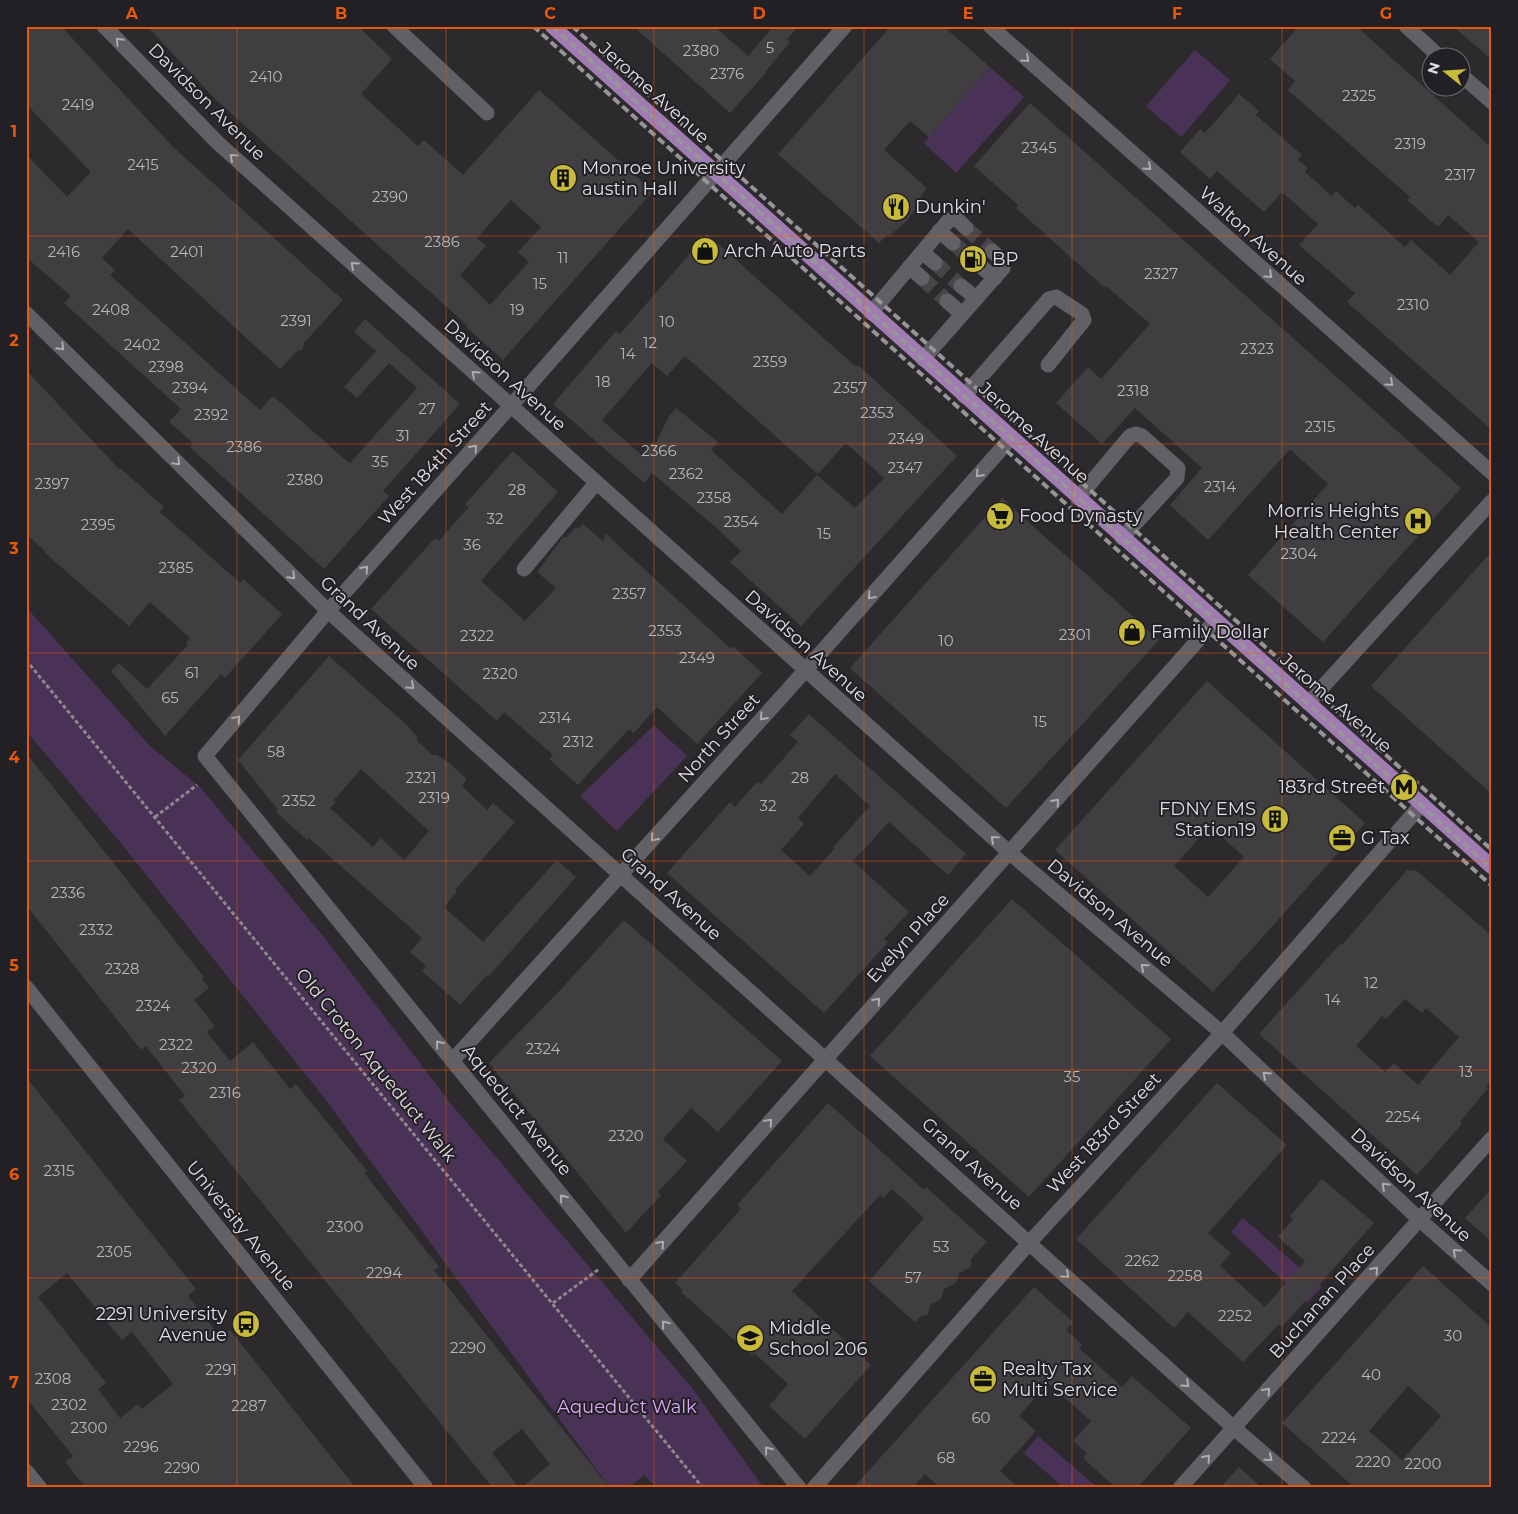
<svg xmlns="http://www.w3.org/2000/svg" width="1518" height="1514" viewBox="0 0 1518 1514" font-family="Montserrat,sans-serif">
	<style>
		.green { fill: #4a3257 }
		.building { fill: #413e42; fill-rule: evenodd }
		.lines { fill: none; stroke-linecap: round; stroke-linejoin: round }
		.minor-tunnel { stroke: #474548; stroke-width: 15; stroke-dasharray: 15 8; stroke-linecap: butt }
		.path { stroke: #8b898c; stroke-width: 3; stroke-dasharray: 4 2.5; stroke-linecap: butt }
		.minor { stroke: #626064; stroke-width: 15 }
		.major { stroke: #a07cb3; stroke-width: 15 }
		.rail { stroke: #979598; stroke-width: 4; stroke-dasharray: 8 4; stroke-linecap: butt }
		.oneway { stroke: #aeacaf }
		.grid { fill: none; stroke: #e8590c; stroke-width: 1; stroke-opacity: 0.55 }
		.labels { text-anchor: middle; stroke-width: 4; stroke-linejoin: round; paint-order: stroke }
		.number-label { font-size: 15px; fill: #b8b6b9 }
		.street-label { font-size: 18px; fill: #e0dee1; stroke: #222024 }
		.poi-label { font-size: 18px; fill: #e0dee1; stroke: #222024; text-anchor: start }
		.park-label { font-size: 18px; fill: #dca6f9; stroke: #222024 }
		.neatline { fill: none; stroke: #e8590c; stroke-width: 2 }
		.grid-label { font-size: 16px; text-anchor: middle; font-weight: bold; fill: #e8590c }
	</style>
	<rect width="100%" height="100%" fill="#2c2a2d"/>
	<path class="green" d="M1195,50L1230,80L1181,137L1146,106Z
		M990,67L1024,97L956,173L924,143Z
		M26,607L150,746L200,787L324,937L451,1104L692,1388L764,1488H657L644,1475L628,1488H610L322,1095L120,842L26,731Z
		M654,725L687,756L617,831L580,796Z
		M1243,1218L1322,1287L1307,1303L1231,1232Z
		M1038,1436L1098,1488H1064L1024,1453Z"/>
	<path class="building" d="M26,26H61L173,147L343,300L304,343L303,349L297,351L280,369L128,229L102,258L115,270L110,275L260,410L273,396L349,463L351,462L417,388L389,363L357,398L344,387L376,351L354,332L365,319L460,404L383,491L389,496L324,569L190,447L193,443L169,422L181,409L64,303L71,296L26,257V154L67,197L91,172L26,104Z
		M147,26H358L392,59L361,94L418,146L424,140L463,175L539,90L653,191L503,360L466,327L468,326L215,99ZM511,200L541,227L518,252L529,262L490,305L460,275L486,246L477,238Z
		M633,26H714L748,56L774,26H799L787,39L790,42L765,72L766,73L730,113Z
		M891,26H943L990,67L929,137L910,121L884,150L927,188L920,197L922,199L907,221L889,236L887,235L879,243L778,154Z
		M1299,26H1356L1492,148V430L1347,302L1355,293L1299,245L1318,224L1282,192L1264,212L1217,171L1210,179L1180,152L1200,129L1205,133L1239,94L1259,111L1256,115L1302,155L1298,160L1308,168L1305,172L1332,196L1336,191L1355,208L1358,205L1405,247L1411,240L1450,275L1479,242L1448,215L1438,227L1407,200L1410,197L1288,90L1295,81L1270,59Z
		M1453,26H1492V60Z
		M1030,103L1461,488L1323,642L1248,575L1328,484L1290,449L1208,540L1170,505L1202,468L1135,408L1102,444L1056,403L1088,367L1101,379L1150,324L1106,286L1105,288L1016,208L1018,205L974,166Z
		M707,234L856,367L858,365L871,377L957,456L801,626L730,562L741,551L720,531L652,473L644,483L553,404L616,331L620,334ZM685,356L818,474L846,443L884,478L855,508L817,475L782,514L711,450L718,442L676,408L669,416L655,445L652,442L644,457L602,420L652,363L667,376Z
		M26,370L119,469L120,468L164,507L160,512L240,583L243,579L282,614L225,678L221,674L165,736L111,671L119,663L147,689L188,645L186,643L190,638L150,602L129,626L44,552L45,551L26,534Z
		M513,451L558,492L481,581L525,621L556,588L537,572L563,537H567L576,527L578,529L583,524L603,541L606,534L730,648L734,647L762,673L697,744L657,707L634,733L629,729L578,785L549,759L553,755L504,712L497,721L371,609L435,538L439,541L457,520L469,507L465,504Z
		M1002,498L1159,640L1006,808L850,668Z
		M1492,551V794L1371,686Z
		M329,656L409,727L417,737V741L425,748L432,755H437L448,762L467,779L462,786L487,810L493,803L515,822L455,890L457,892L444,907L483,942L557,860L576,877L489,976L487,975L460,1005L422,971L426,966L410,952L422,938L309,838L307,840L276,812L278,810L238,760ZM361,769L429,831L404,860L381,838L373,847L330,808L336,802L334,800Z
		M1207,681L1365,823L1213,992L1055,850ZM1210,826L1244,857L1208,897L1174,866Z
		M809,714L966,854L948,875L889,822L853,861L909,912L884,939L888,942L824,1013L667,873L730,802L735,807L757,782L761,784L798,742L790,735ZM835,774L870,806L833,847L835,848L810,876L781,850L804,824L798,818Z
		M26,753L204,977L202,979L209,988L194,1000L215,1026L207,1032L230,1061L253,1042L290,1089L296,1084L367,1171L364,1173L439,1267L434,1270L610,1488H521L550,1464L522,1429L492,1453L519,1488H493L179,1100L185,1096L146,1046L141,1050L26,905Z
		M1407,870L1417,871L1492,936V1079L1486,1086L1488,1088L1460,1122L1462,1124L1417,1175L1259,1034L1340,944L1342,945ZM1405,999L1422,1013L1426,1008L1459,1037L1418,1085L1394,1063L1385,1072L1356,1046L1382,1016L1386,1019Z
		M1012,899L1171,1039L1029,1197L870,1056Z
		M624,920L782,1061L718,1132L691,1108L663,1139L687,1161L658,1192L661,1195L626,1233L489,1063L564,986Z
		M26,1077L196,1289L188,1296L221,1338L230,1330L356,1488H86L65,1462L73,1456L26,1398ZM67,1273L122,1340L132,1332L173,1384L142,1409L138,1404L120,1418L98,1389L106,1383L38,1297Z
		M1217,1083L1287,1145L1208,1233L1231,1253L1220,1266L1265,1307L1305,1261L1278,1237L1293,1219L1290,1216L1322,1179L1374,1223L1282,1327L1279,1324L1243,1362L1188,1312L1174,1328L1076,1239Z
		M828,1103L924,1190L926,1187L987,1242L971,1259V1267L959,1273L956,1283L944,1289L941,1299L931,1304L928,1314L920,1317L915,1322L869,1281L924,1218L892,1189L883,1198L880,1195L792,1291L871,1365L805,1439L769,1406L788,1384L754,1353L752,1356L681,1292L683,1290L675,1283L741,1209L737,1205Z
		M1492,1188V1242L1465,1218Z
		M1423,1266L1492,1328V1488H1355L1282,1423ZM1408,1386L1441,1416L1402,1460L1369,1431Z
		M1034,1287L1073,1322L1066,1330L1082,1345L1079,1348L1122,1387L1132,1376L1191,1428L1137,1488H1116L1083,1458L1087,1453L1073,1441L1091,1421L1048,1383L1019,1416L1036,1431L1000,1471L1019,1488H940L925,1474L912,1488H853Z
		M1239,1467L1262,1488H1220Z"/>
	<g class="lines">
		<path class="minor-tunnel" d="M966,228L992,251
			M953,243L979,265
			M935,263L961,286
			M922,278L947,301"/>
		<path class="path" d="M26,660L703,1488
			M155,817L197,785
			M553,1303L599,1269"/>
		<path class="minor" d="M104,26L218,143L1010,853L1222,1033L1420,1220L1492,1284
			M394,26L487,113
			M990,26L1492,473
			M1406,26L1441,58
			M1460,74L1492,102
			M939,231L953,243
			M922,252L935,263
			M979,265L995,278
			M909,267L922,278
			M961,286L976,298
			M947,301L962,314
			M26,313L328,611L1234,1428L1304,1488
			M871,313L949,220L957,219L966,228
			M923,359L1003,268L1001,259L992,251
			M964,396L1049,299L1056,297L1082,314L1084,320L1048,365
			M1078,498L1130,436L1136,434L1142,436L1178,468L1177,478L1122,538
			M524,569L596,483
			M1308,703L1492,501
			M26,987L426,1488
			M453,1060L786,692L1011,438
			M629,1280L1215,621
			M26,1471L40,1488
			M799,1488L205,756L328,611L525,390L845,26
			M814,1488L1030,1242L1222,1033L1422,804
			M1180,1488L1492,1138"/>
		<path class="major" d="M552,26L1492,867"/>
		<path class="rail" d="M533,26L1492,886
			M552,26L1492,869
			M572,26L1492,850"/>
	</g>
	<defs><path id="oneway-chevron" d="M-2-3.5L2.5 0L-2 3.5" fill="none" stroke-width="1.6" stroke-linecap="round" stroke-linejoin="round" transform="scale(1.25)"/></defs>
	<g class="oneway">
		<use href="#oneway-chevron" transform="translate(119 41) rotate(-134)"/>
		<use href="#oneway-chevron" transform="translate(1026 59) rotate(42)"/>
		<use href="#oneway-chevron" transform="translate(233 157) rotate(-138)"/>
		<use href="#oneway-chevron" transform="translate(1148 167) rotate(42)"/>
		<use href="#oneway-chevron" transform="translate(354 265) rotate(-138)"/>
		<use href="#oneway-chevron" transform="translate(1269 275) rotate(42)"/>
		<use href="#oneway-chevron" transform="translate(61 347) rotate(45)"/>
		<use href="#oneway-chevron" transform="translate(475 374) rotate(-138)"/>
		<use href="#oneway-chevron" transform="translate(1390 383) rotate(42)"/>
		<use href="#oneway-chevron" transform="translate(474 448) rotate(-48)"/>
		<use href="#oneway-chevron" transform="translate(177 462) rotate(45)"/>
		<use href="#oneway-chevron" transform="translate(979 474) rotate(132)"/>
		<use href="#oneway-chevron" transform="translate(365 569) rotate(-48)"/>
		<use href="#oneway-chevron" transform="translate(292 576) rotate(45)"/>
		<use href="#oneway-chevron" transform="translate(871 596) rotate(132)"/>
		<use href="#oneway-chevron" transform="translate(411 686) rotate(42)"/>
		<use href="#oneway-chevron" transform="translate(763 717) rotate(132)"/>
		<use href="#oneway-chevron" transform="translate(237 719) rotate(-50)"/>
		<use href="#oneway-chevron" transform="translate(1056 802) rotate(-48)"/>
		<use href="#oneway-chevron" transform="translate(654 838) rotate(132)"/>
		<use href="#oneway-chevron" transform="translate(994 839) rotate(-138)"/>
		<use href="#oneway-chevron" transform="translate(1144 967) rotate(-140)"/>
		<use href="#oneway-chevron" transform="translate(877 1001) rotate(-48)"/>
		<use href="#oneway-chevron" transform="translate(439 1044) rotate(-129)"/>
		<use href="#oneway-chevron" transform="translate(1266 1075) rotate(-137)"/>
		<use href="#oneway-chevron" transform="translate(769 1122) rotate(-49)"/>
		<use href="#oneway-chevron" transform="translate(1385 1186) rotate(-137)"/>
		<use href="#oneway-chevron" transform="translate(563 1198) rotate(-129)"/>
		<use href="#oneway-chevron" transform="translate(661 1244) rotate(-49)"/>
		<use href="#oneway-chevron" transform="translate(1456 1252) rotate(-138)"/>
		<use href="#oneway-chevron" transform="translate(1375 1270) rotate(-48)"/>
		<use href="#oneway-chevron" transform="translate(1066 1275) rotate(42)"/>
		<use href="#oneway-chevron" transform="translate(665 1324) rotate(-129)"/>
		<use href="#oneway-chevron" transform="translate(1186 1384) rotate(42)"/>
		<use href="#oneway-chevron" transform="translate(1267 1391) rotate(-48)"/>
		<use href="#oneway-chevron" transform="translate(768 1450) rotate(-129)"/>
		<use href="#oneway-chevron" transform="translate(1207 1458) rotate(-48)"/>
		<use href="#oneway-chevron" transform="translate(1269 1458) rotate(41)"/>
	</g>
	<path class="grid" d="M237,26V1488M446,26V1488M654,26V1488M864,26V1488M1072,26V1488M1282,26V1488M26,236H1492M26,444H1492M26,653H1492M26,861H1492M26,1070H1492M26,1278H1492"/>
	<defs>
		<g id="building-disc" transform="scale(1.4375)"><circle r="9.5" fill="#c8bb3b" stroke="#222024"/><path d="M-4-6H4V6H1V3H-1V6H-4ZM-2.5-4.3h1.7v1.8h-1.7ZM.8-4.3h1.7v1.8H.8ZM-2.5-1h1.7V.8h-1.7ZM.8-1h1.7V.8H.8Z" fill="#111"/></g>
		<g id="restaurant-disc" transform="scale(1.4375)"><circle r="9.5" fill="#c8bb3b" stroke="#222024"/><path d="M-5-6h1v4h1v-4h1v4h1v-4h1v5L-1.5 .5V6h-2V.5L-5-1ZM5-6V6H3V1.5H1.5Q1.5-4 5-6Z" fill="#111"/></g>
		<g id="shop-disc" transform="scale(1.4375)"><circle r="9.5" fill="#c8bb3b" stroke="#222024"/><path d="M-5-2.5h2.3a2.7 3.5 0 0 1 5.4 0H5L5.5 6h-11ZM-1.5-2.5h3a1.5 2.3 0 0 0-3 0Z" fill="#111"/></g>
		<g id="fuel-disc" transform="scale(1.4375)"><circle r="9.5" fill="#c8bb3b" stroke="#222024"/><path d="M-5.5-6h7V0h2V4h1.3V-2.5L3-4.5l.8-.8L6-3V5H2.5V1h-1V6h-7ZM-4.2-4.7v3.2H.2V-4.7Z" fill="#111"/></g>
		<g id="supermarket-disc" transform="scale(1.4375)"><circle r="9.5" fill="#c8bb3b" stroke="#222024"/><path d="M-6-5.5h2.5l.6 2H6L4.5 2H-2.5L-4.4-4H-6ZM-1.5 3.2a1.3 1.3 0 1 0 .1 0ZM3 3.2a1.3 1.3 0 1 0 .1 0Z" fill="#111"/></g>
		<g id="hospital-disc" transform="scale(1.4375)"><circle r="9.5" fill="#c8bb3b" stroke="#222024"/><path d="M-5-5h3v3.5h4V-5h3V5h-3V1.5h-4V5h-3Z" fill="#111"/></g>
		<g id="metro-disc" transform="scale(1.4375)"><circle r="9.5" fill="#c8bb3b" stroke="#222024"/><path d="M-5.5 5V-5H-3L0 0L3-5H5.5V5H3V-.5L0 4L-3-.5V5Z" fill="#111"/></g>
		<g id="office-disc" transform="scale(1.4375)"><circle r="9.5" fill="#c8bb3b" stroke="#222024"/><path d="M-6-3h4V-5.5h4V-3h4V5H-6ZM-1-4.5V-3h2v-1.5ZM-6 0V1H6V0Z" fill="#111"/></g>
		<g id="bus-disc" transform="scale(1.4375)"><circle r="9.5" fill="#c8bb3b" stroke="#222024"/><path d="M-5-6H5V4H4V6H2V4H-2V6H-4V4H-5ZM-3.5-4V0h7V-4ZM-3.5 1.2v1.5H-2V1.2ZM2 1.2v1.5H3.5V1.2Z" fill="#111"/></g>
		<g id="school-disc" transform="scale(1.4375)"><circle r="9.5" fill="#c8bb3b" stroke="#222024"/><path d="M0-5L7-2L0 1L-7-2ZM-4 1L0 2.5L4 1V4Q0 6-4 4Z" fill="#111"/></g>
	</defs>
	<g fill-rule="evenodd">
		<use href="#building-disc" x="563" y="178"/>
		<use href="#restaurant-disc" x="896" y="207"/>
		<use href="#shop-disc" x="705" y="251"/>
		<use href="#fuel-disc" x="973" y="259"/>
		<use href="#supermarket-disc" x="1000" y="516"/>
		<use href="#hospital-disc" x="1418" y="521"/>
		<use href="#shop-disc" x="1132" y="632"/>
		<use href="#metro-disc" x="1404" y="787"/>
		<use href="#building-disc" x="1275" y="819"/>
		<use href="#office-disc" x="1342" y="838"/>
		<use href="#bus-disc" x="246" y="1324"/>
		<use href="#school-disc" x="750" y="1338"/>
		<use href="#office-disc" x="983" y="1379"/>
	</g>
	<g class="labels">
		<g class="number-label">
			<text x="770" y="53">5</text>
			<text x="701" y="56">2380</text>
			<text x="727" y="79">2376</text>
			<text x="266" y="82">2410</text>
			<text x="1359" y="101">2325</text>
			<text x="78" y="110">2419</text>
			<text x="1410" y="149">2319</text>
			<text x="1039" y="153">2345</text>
			<text x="143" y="170">2415</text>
			<text x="1460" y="180">2317</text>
			<text x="390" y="202">2390</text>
			<text x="442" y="247">2386</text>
			<text x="64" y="257">2416</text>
			<text x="187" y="257">2401</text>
			<text x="563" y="263">11</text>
			<text x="1161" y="279">2327</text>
			<text x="540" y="289">15</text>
			<text x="1413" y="310">2310</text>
			<text x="111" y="315">2408</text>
			<text x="517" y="315">19</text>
			<text x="296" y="326">2391</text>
			<text x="667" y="327">10</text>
			<text x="650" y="348">12</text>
			<text x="142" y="350">2402</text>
			<text x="1257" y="354">2323</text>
			<text x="628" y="359">14</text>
			<text x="770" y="367">2359</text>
			<text x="166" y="372">2398</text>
			<text x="603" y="387">18</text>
			<text x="190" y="393">2394</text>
			<text x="850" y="393">2357</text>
			<text x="1133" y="396">2318</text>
			<text x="427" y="414">27</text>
			<text x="877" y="418">2353</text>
			<text x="211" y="420">2392</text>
			<text x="1320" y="432">2315</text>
			<text x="403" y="441">31</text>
			<text x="906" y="444">2349</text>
			<text x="244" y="452">2386</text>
			<text x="659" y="456">2366</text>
			<text x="380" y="467">35</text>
			<text x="905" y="473">2347</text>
			<text x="686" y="479">2362</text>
			<text x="305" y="485">2380</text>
			<text x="52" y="489">2397</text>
			<text x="1220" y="492">2314</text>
			<text x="517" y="495">28</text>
			<text x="714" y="503">2358</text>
			<text x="495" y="524">32</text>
			<text x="741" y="527">2354</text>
			<text x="98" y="530">2395</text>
			<text x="824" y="539">15</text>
			<text x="472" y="550">36</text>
			<text x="1299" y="559">2304</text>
			<text x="176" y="573">2385</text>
			<text x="629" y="599">2357</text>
			<text x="665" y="636">2353</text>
			<text x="1075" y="640">2301</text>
			<text x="477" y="641">2322</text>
			<text x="946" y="646">10</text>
			<text x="697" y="663">2349</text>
			<text x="192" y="678">61</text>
			<text x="500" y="679">2320</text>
			<text x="170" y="703">65</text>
			<text x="555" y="723">2314</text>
			<text x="1040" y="727">15</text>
			<text x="578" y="747">2312</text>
			<text x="276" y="757">58</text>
			<text x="421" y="783">2321</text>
			<text x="800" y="783">28</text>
			<text x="434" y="803">2319</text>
			<text x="299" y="806">2352</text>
			<text x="768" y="811">32</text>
			<text x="68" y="898">2336</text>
			<text x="96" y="935">2332</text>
			<text x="122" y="974">2328</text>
			<text x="1371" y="988">12</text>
			<text x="1333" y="1005">14</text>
			<text x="153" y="1011">2324</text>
			<text x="176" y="1050">2322</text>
			<text x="543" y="1054">2324</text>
			<text x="199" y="1073">2320</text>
			<text x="1466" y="1077">13</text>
			<text x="1072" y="1082">35</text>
			<text x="225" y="1098">2316</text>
			<text x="1403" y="1122">2254</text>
			<text x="626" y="1141">2320</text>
			<text x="59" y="1176">2315</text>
			<text x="345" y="1232">2300</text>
			<text x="941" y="1252">53</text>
			<text x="114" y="1257">2305</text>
			<text x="1142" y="1266">2262</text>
			<text x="384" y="1278">2294</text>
			<text x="1185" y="1281">2258</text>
			<text x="913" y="1283">57</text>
			<text x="1235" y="1321">2252</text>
			<text x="1453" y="1341">30</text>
			<text x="468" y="1353">2290</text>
			<text x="221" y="1375">2291</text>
			<text x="1371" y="1380">40</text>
			<text x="53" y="1384">2308</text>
			<text x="69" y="1410">2302</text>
			<text x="249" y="1411">2287</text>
			<text x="981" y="1423">60</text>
			<text x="89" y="1433">2300</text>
			<text x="1339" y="1443">2224</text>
			<text x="141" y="1452">2296</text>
			<text x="946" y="1463">68</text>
			<text x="1373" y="1467">2220</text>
			<text x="1423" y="1469">2200</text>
			<text x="182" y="1473">2290</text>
		</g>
		<g class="street-label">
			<text transform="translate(654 93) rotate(42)" y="6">Jerome Avenue</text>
			<text transform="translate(207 102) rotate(45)" y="6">Davidson Avenue</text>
			<text transform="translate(1253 236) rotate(42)" y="6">Walton Avenue</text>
			<text transform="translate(505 375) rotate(42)" y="6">Davidson Avenue</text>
			<text transform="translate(1034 433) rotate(42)" y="6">Jerome Avenue</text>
			<text transform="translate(435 463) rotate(-48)" y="6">West 184th Street</text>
			<text transform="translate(370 623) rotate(43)" y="6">Grand Avenue</text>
			<text transform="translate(806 646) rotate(42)" y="6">Davidson Avenue</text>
			<text transform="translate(1336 703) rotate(41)" y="6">Jerome Avenue</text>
			<text transform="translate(719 738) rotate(-48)" y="6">North Street</text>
			<text transform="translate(671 894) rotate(42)" y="6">Grand Avenue</text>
			<text transform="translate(1110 913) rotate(40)" y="6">Davidson Avenue</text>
			<text transform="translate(908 938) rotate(-48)" y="6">Evelyn Place</text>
			<text transform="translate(376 1065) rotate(51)" y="6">Old Croton Aqueduct Walk</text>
			<text transform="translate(517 1110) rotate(51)" y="6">Aqueduct Avenue</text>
			<text transform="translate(1104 1133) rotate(-47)" y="6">West 183rd Street</text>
			<text transform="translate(972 1164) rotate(42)" y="6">Grand Avenue</text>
			<text transform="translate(1411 1185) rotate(43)" y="6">Davidson Avenue</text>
			<text transform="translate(241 1226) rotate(51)" y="6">University Avenue</text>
			<text transform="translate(1322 1301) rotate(-48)" y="6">Buchanan Place</text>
		</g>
		<g class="poi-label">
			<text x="582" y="174">Monroe University<tspan x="582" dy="21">austin Hall</tspan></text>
			<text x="915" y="213">Dunkin'</text>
			<text x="724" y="257">Arch Auto Parts</text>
			<text x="992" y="265">BP</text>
			<text x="1399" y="517" text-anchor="end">Morris Heights<tspan x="1399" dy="21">Health Center</tspan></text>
			<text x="1019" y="522">Food Dynasty</text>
			<text x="1151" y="638">Family Dollar</text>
			<text x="1385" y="793" text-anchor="end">183rd Street</text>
			<text x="1256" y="815" text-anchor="end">FDNY EMS<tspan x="1256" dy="21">Station19</tspan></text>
			<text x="1361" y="844">G Tax</text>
			<text x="227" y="1320" text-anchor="end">2291 University<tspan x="227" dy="21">Avenue</tspan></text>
			<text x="769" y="1334">Middle<tspan x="769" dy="21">School 206</tspan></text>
			<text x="1002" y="1375">Realty Tax<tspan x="1002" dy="21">Multi Service</tspan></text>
		</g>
		<g class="park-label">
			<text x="627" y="1413">Aqueduct Walk</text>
		</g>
	</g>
	<rect width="1518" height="1514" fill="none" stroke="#222024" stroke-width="55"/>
	<g transform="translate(1446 72) rotate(287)"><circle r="24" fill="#222024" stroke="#6e6c70"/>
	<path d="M0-4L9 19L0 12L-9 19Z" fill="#c8bb3b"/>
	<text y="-8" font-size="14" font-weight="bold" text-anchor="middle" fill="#e0dee1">N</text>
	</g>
	<rect x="28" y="28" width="1462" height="1458" class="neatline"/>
	<g class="grid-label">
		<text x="132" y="19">A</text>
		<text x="341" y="19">B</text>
		<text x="550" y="19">C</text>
		<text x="759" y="19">D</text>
		<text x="968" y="19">E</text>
		<text x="1177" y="19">F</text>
		<text x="1386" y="19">G</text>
		<text x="14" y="137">1</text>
		<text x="14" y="346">2</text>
		<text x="14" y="554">3</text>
		<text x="14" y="763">4</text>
		<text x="14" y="971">5</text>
		<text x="14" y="1180">6</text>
		<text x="14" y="1388">7</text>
	</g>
</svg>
